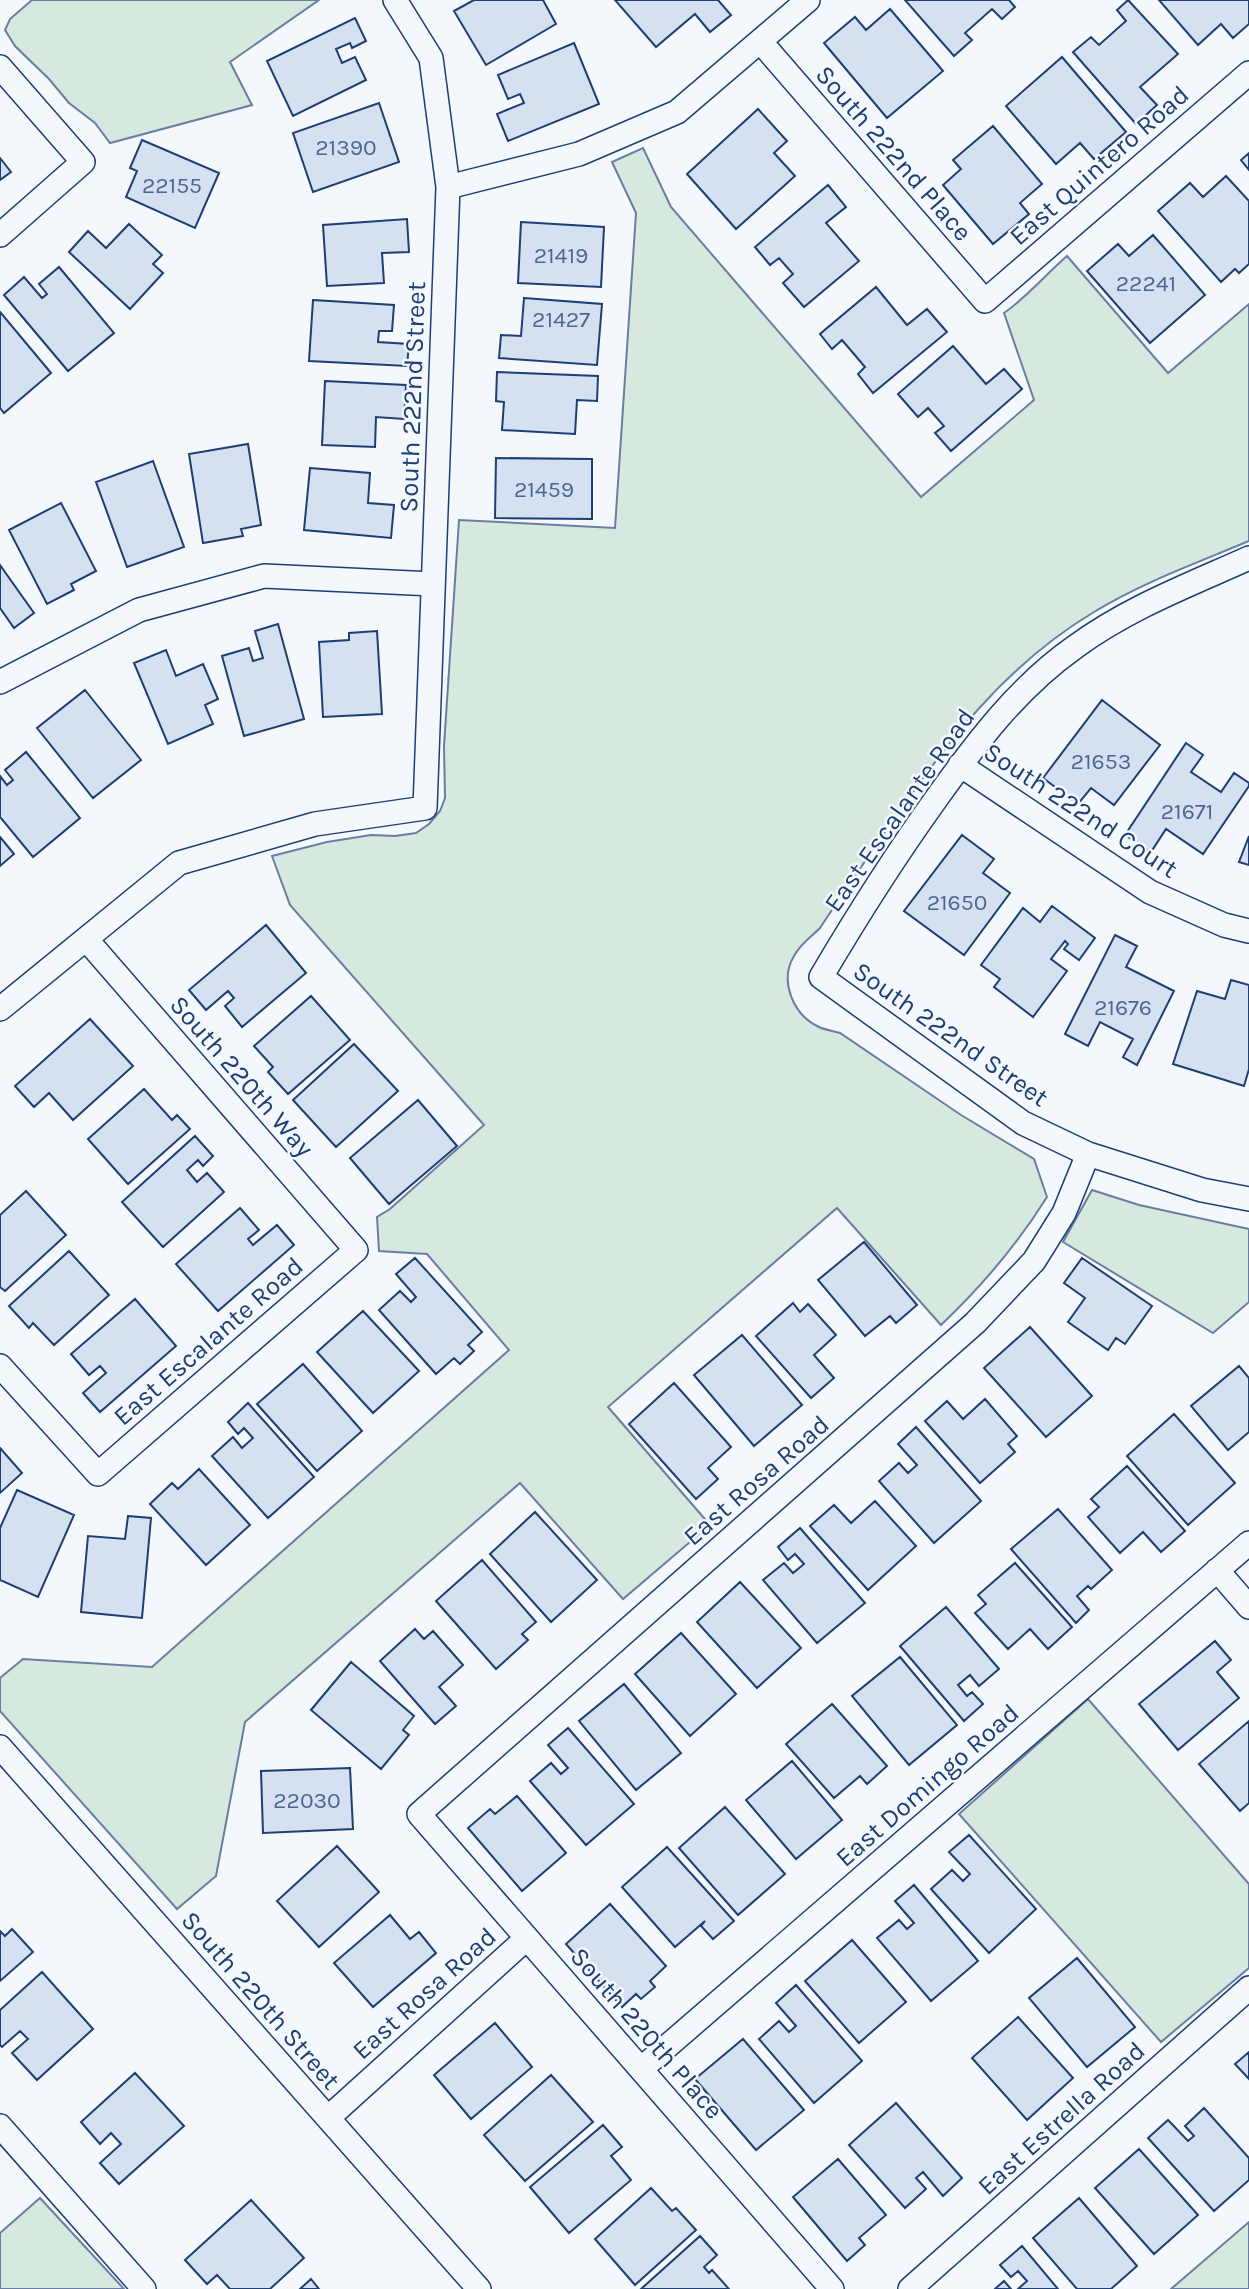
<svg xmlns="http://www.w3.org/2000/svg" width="1249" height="2289" viewBox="0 0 1249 2289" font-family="Karla,sans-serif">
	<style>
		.green { fill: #d7e8df; stroke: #687fa3; stroke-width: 2 }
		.building { fill: #d5e0f0; stroke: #1d3f73; stroke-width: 2 }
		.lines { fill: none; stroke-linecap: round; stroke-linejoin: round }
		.minor-casing { stroke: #1d3f73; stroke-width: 26 }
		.minor { stroke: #f4f7fb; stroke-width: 23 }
		.labels { text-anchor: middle; stroke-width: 5; stroke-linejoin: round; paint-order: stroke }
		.number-label { font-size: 23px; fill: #4b6792 }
		.street-label { font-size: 26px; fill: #1d3f73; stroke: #f4f7fb }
	</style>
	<rect width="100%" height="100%" fill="#f4f7fb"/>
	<path class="green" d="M32,0H319L230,62L252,105L110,143L95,123L69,103L49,79L15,46L5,30L10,19Z
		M643,148L671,207L921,497L1034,400L1004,313C1027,297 1045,275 1067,256L1168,373L1249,304V541C1197,563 1143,582 1094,612C1002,667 943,747 883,835C862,866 841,896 820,928C811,937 800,944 794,956C779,981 793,1015 819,1027C825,1030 834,1031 840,1033L961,1115L1034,1159L1047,1197C1017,1245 982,1286 941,1325L837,1208L608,1407L710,1525L623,1599L520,1483L245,1722L216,1876L177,1909L0,1711V1678L23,1659L152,1667L509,1350L427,1254L379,1251L377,1217L390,1209L484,1125L290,905L272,856L327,842L371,835L395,836L416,833L429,824L440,811L445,798L444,746L459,520L615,528L636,213L612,162Z
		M1092,1190L1139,1205L1249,1229V1302L1213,1333L1063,1242Z
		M1088,1699L1249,1884V1968L1161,2042L959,1814Z
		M40,2198L124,2289H0V2233Z
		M1249,2222V2289H1171Z"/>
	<path class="building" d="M474,0H543L556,24L486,65L454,11Z
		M615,0H718L731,15L710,32L695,14L656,47Z
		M905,0H1009L1015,7L1002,19L992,9L965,33L972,40L954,56Z
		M1128,0L1178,54L1140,87L1157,105L1136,124L1073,52L1091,37L1099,45L1126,21L1117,10Z
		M1159,0H1249V24L1233,38L1221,24L1198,45Z
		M890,9L943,71L887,118L824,43L855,17L866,30Z
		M355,18L366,41L352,48L350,43L336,49L342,63L355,57L366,80L293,116L267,61Z
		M574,43L599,104L508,141L497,114L524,103L520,94L508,99L498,75Z
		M1062,57L1126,132L1094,159L1080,143L1056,164L1006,106Z
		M379,103L399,162L313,192L293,133Z
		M758,109L787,141L774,153L795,176L736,229L687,174Z
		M993,126L1042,184L1020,203L1029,214L993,244L943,185L961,169L953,160Z
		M142,140L219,173L195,228L126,197L137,171L130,168Z
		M1249,153V170L1241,160Z
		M0,158L11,172L0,180Z
		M1226,176L1249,201V264L1239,273L1235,269L1221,282L1158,211L1190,183L1203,197Z
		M828,185L846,207L826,223L859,261L804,307L783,283L793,274L779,258L770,265L755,247Z
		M407,219L409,252L382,253L384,283L327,286L323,225Z
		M521,222L604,227L601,287L518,283Z
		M129,224L162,255L153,264L163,273L130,309L69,252L88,231L106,248Z
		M1153,235L1205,295L1150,343L1087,271L1118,244L1129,256Z
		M59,267L114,333L68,371L4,295L24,277L42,298L47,294L39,284Z
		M876,287L907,325L927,309L947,332L873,393L858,374L865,367L842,340L832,349L820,334Z
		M524,298L602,304L597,365L499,358L501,335L521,336Z
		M313,300L394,305L392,331H379L378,342L409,344L407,366L309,361Z
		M0,312L51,373L4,413L0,408Z
		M953,346L986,384L1004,369L1022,389L951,451L935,433L944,426L928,408L918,417L898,394Z
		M497,372L598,376L597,401L577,400L575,434L502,430L504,402L496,401Z
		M325,381L406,385L404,419L376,417L375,447L322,445Z
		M248,444L261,525L241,529L243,536L203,543L189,454Z
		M496,458L592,459V519L495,518Z
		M153,461L184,547L127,567L96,482Z
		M310,468L370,473L368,503L394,505L391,538L304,530Z
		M61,503L96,571L71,584L74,590L47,604L9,530Z
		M0,565L34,613L14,628L0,608Z
		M278,624L304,719L244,736L222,656L249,648L253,661L263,658L255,631Z
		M377,631L382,714L323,717L319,642L349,640V633Z
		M166,650L176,676L203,664L218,699L205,705L213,724L168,744L134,663Z
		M85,690L141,760L93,798L37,728Z
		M1102,700L1160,745L1114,805L1091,788L1078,804L1043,778Z
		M1186,743L1203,755L1191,772L1221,792L1234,773L1249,783V786L1203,854L1166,829L1151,852L1125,835Z
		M26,752L80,818L33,857L0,817V776L7,785L13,780L5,770Z
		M962,835L994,859L983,873L1010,893L964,955L904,911Z
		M1249,836V865L1239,862Z
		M0,837L14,854L0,866Z
		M1052,906L1095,938L1079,960L1064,949L1068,944L1065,941L1051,959L1067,971L1033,1017L994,987L1000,979L981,965L1023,908L1040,922Z
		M266,925L306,973L242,1027L225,1006L234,998L228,991L206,1010L189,990Z
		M1115,935L1137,946L1126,967L1174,991L1137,1065L1123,1057L1133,1039L1100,1022L1088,1046L1065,1034Z
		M1231,980L1249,985V1069L1244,1086L1173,1064L1197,991L1225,999Z
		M311,996L350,1040L288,1094L268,1072L273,1067L254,1046Z
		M90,1019L133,1066L73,1120L49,1093L34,1107L15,1086Z
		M354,1044L398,1091L336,1147L293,1100Z
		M144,1089L172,1120L177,1115L190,1129L128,1184L88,1139Z
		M418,1100L457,1146L389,1204L350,1158Z
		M195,1136L213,1156L203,1166L198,1160L187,1170L197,1182L207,1173L224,1192L163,1247L122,1202Z
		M26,1191L66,1235L5,1291L0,1287V1215Z
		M240,1208L259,1230L248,1239L253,1245L277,1225L294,1245L218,1311L176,1264Z
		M864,1242L917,1305L896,1323L890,1316L865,1336L818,1280Z
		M69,1251L109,1295L54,1345L33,1323L29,1328L9,1306Z
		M415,1258L482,1332L468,1345L474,1351L460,1364L454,1358L436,1374L379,1310L400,1291L411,1302L416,1297L396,1274Z
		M1082,1258L1152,1306L1125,1344L1116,1338L1108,1350L1068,1322L1085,1298L1064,1283Z
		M135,1299L176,1346L100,1412L83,1393L106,1373L100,1366L89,1375L71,1354Z
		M793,1303L800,1312L808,1304L836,1335L814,1355L834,1378L811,1398L756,1336Z
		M363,1311L419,1371L373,1413L317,1352Z
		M1030,1327L1092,1396L1046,1437L984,1368Z
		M742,1335L802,1405L754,1446L694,1375Z
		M303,1364L362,1431L317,1471L257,1404Z
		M1239,1366L1249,1378V1432L1228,1450L1191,1406Z
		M674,1383L731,1447L708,1468L718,1479L696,1499L629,1424Z
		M985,1399L1017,1436L1008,1444L1015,1452L980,1483L925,1421L947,1401L963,1419Z
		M248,1403L314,1477L268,1518L212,1456L233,1437L242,1448L253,1438L244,1428L238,1434L228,1422Z
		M1174,1414L1235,1483L1188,1525L1127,1456Z
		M916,1427L981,1501L934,1543L879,1481L899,1463L908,1473L917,1465L898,1444Z
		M0,1448L22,1473L0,1493Z
		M1127,1466L1185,1531L1161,1552L1143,1532L1120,1553L1088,1517L1099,1507L1091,1499Z
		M199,1469L250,1525L206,1565L150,1504L172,1483L178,1489Z
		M17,1490L74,1515L38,1597L0,1580V1528Z
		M875,1501L916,1546L868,1590L810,1526L834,1505L851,1523Z
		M1058,1509L1112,1570L1091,1589L1088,1586L1077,1596L1089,1610L1076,1623L1011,1549Z
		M535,1512L597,1580L551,1622L490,1554Z
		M128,1516L151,1518L142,1618L81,1612L88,1536L125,1539Z
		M800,1528L865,1603L817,1643L763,1580L784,1563L793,1573L804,1564L795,1554L788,1560L778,1547Z
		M482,1560L536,1622L522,1634L528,1640L496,1669L436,1601Z
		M1015,1563L1072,1627L1048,1649L1030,1629L1008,1649L975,1613L986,1604L978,1595Z
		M740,1582L801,1648L757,1688L697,1622Z
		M946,1607L999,1669L979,1686L970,1675L958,1685L967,1696L972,1692L983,1704L964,1721L900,1646Z
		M415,1629L424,1639L433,1631L463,1665L439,1687L456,1706L435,1724L380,1661Z
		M681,1633L736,1694L690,1736L635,1674Z
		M1215,1641L1231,1660L1217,1672L1239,1698L1178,1750L1139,1704Z
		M900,1657L957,1725L909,1765L852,1696Z
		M351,1662L414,1716L403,1730L409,1735L381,1769L311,1710Z
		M624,1684L681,1753L636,1790L579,1721Z
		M832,1704L887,1766L867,1784L860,1776L834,1798L786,1744Z
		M1249,1721V1803L1240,1811L1199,1764Z
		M568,1728L634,1804L586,1845L530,1781L551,1763L561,1774L568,1768L548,1745Z
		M792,1761L842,1820L796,1859L746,1800Z
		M350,1768L353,1829L263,1833L261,1771Z
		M517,1796L566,1853L522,1891L468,1828L490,1809L495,1814Z
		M725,1807L785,1874L738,1915L679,1848Z
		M969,1835L1036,1909L989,1953L931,1889L952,1870L963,1881L970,1874L949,1852Z
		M337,1846L379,1892L319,1947L277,1901Z
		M667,1847L734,1921L713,1939L701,1926L705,1921L675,1947L622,1887Z
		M914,1885L978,1961L931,2001L877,1938L899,1920L907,1929L914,1923L895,1901Z
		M610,1904L666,1966L650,1981L655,1987L641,1999L636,1994L622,2007L566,1944Z
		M390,1915L410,1939L419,1932L436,1953L373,2007L334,1963Z
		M12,1929L33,1952L0,1981V1931L5,1936Z
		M852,1940L906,2002L859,2043L805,1981Z
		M1077,1958L1135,2027L1087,2067L1029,1998Z
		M42,1972L93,2029L37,2080L12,2053L28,2039L20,2031L2,2047L0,2045V2010Z
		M796,1985L862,2061L814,2103L759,2039L779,2021L789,2032L796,2026L776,2003Z
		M1018,2017L1073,2078L1027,2120L972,2058Z
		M495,2023L532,2067L471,2119L434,2075Z
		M743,2039L804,2110L756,2150L695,2079Z
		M1249,2052V2079L1235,2064Z
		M135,2073L184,2126L119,2184L100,2163L121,2144L111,2133L100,2144L81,2122Z
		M551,2075L593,2122L525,2181L484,2135Z
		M896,2103L962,2178L943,2196L923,2172L916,2178L926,2189L905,2208L849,2145Z
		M1204,2108L1249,2158V2180L1214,2211L1148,2138L1168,2120L1188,2141L1194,2136L1185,2126Z
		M603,2125L622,2147L611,2156L631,2180L569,2233L530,2187Z
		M1139,2149L1198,2215L1154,2254L1095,2188Z
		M838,2159L886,2215L859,2238L865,2245L847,2261L793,2197Z
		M651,2188L672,2211L676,2208L696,2230L635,2285L595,2239Z
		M1079,2198L1137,2266L1111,2289H1077L1033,2238Z
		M251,2200L304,2258L270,2289H230L217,2275L207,2284L185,2260Z
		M700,2236L717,2255L704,2267L709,2273L712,2270L729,2289H641Z
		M1022,2246L1058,2289H1018L1027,2281L1018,2271L1011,2277L1000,2265Z
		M311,2279L319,2289H300Z
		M1004,2281L1011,2289H995Z"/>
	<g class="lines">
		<g class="minor-casing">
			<path id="minor" d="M760,41L985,301L1249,73
				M0,67L83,162L0,235
				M448,187L579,154L677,112L808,0
				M1249,558C1189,585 1128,608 1075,647C1018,687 976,743 936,799C895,856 857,916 821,977L1023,1123L1088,1154L1202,1190L1249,1199
				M0,682L139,610L264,576L433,584
				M960,765L1150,892L1224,925L1249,931
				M0,1009L179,863L315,824L425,808L448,187L431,58L395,0
				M0,1366L98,1474L356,1250L86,939
				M1217,1570L1249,1607
				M0,1747L479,2289
				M641,2069L1249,1543
				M328,2118L527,1938
				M0,2126L144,2289
				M832,2289L419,1814L975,1323L1034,1261L1064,1213L1088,1154
				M910,2289L1249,1988"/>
		</g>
		<use href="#minor" class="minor"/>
	</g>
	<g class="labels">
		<g class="number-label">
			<text x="346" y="155">21390</text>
			<text x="172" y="193">22155</text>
			<text x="561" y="263">21419</text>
			<text x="1146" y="291">22241</text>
			<text x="561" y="327">21427</text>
			<text x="544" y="497">21459</text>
			<text x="1101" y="769">21653</text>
			<text x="1187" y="819">21671</text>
			<text x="957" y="910">21650</text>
			<text x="1123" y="1015">21676</text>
			<text x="307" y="1808">22030</text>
		</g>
		<g class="street-label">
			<text transform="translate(894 153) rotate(49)" y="9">South 222nd Place</text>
			<text transform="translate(1099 165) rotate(-41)" y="9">East Quintero Road</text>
			<text transform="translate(412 397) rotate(-88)" y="9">South 222nd Street</text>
			<text transform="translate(899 810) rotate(-55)" y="9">East Escalante Road</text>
			<text transform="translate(1081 810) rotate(33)" y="9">South 222nd Court</text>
			<text transform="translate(951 1034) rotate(35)" y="9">South 222nd Street</text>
			<text transform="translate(242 1076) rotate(49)" y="9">South 220th Way</text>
			<text transform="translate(208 1341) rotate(-41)" y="9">East Escalante Road</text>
			<text transform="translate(756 1480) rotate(-41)" y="9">East Rosa Road</text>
			<text transform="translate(927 1785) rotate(-41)" y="9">East Domingo Road</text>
			<text transform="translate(424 1993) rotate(-42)" y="9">East Rosa Road</text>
			<text transform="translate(261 2000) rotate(49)" y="9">South 220th Street</text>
			<text transform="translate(647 2033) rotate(49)" y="9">South 220th Place</text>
			<text transform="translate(1061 2118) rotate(-42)" y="9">East Estrella Road</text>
		</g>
	</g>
</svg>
